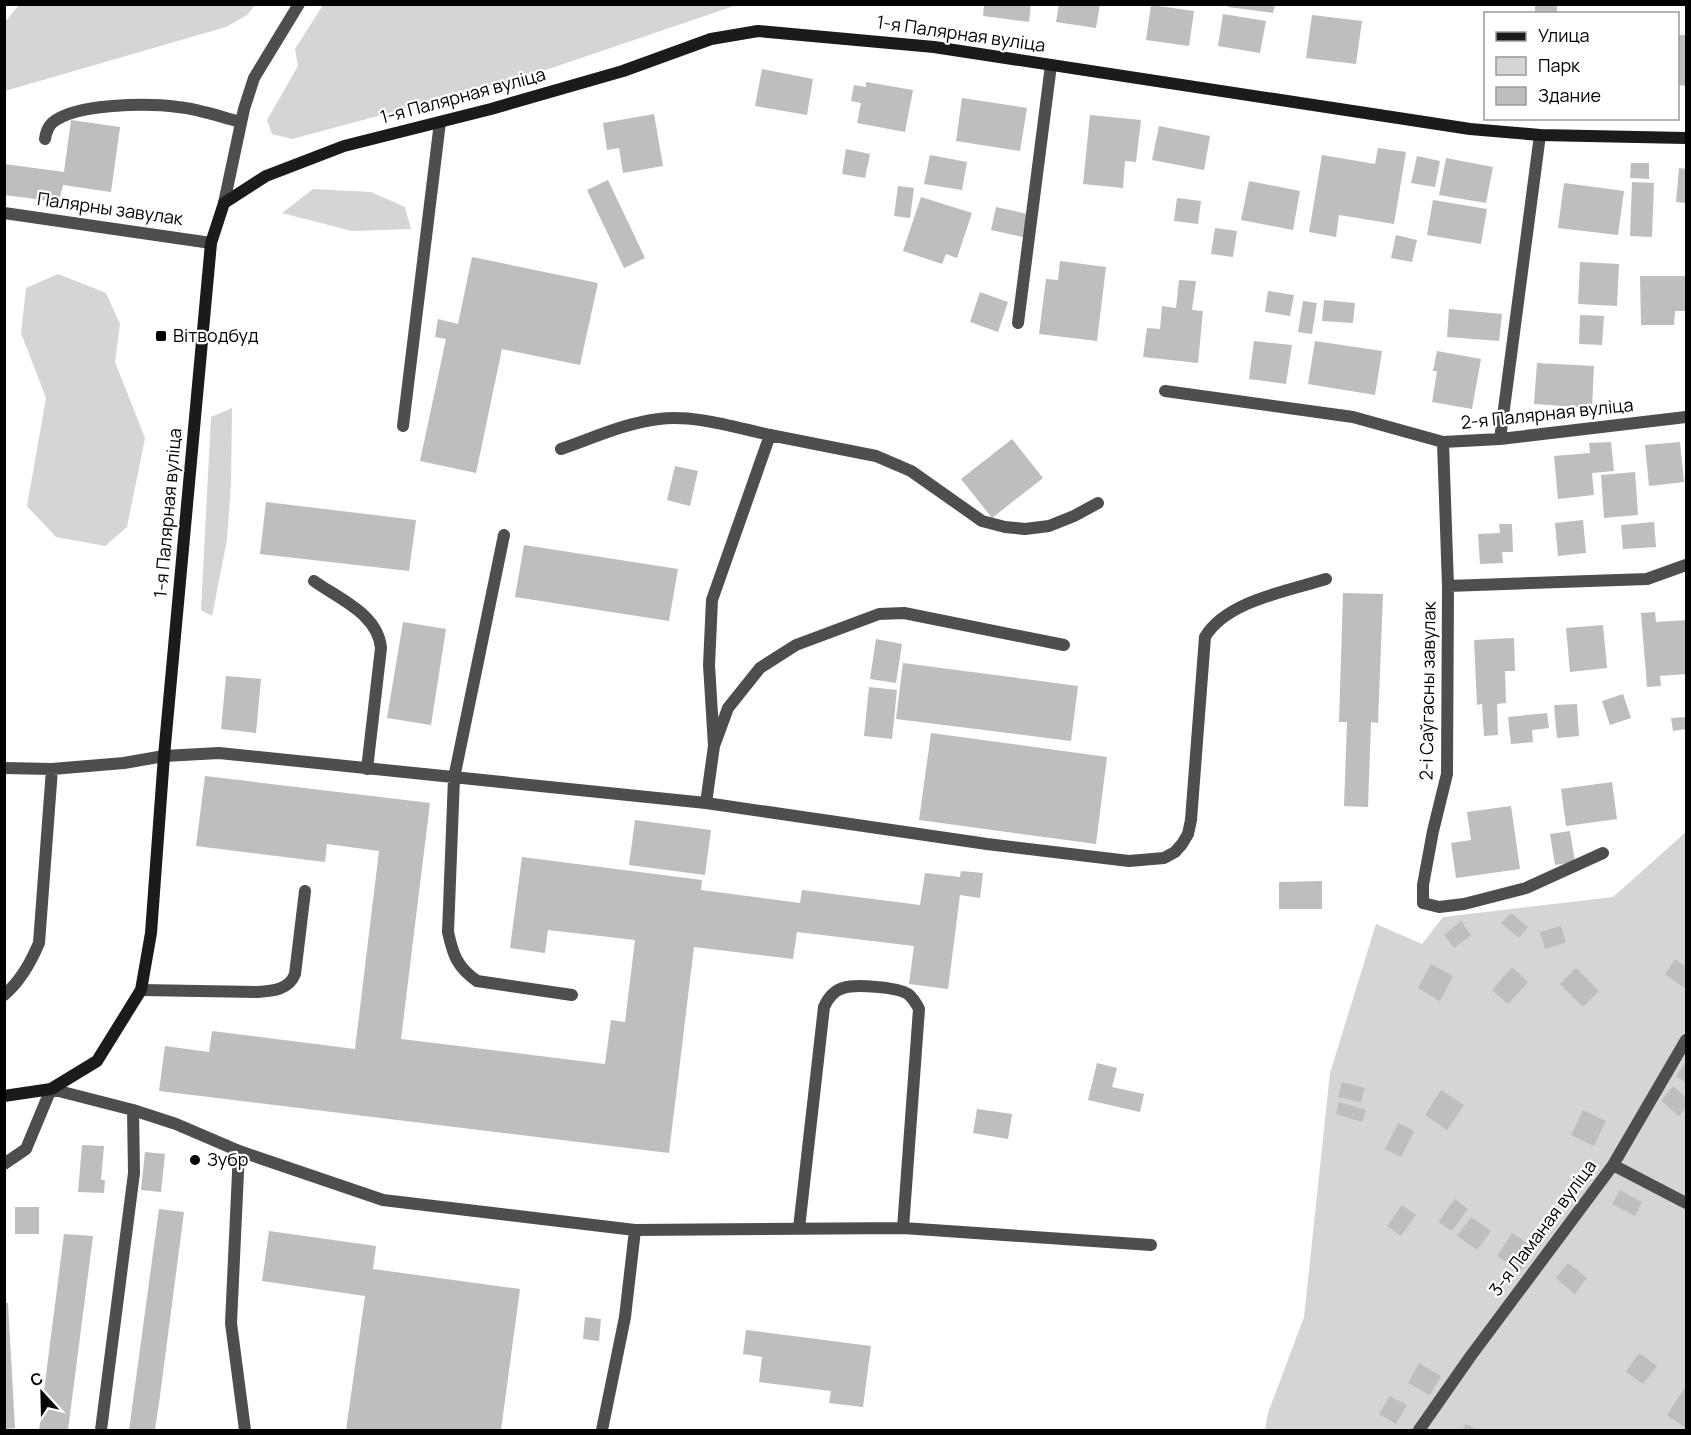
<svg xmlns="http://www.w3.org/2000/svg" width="1691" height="1435" viewBox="0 0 1691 1435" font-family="Manrope,sans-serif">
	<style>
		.green { fill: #d5d5d5 }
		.building { fill: #bebebe }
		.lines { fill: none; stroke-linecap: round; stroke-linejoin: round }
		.lane { stroke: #4e4e4e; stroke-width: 12 }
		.street { stroke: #4e4e4e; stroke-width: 12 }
		.secondary { stroke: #1b1b1b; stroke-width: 12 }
		.poi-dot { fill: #000; stroke: #fff; stroke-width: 2 }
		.labels { text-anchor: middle; stroke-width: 4.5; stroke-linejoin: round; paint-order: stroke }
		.street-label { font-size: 18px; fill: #000; stroke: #fff }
		.poi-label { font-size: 18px; fill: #000; stroke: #fff; text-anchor: start }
	</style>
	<rect width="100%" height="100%" fill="#fff"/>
	<path class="green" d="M19,5V4L255,5L247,15L226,27L5,91V22Z
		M323,5V4L737,5L531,75L292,139L272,134L267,120L298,66L295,49Z
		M313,189L371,192L405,207L411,229L352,231L282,213Z
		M58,274L106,293L120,324L115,362L145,438L127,527L105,546L56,537L27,506L46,398L21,333L26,288Z
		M232,408L231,484L227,540L212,616L201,610L211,417Z
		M1686,832V1430H1265L1268,1413L1304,1317L1330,1073L1376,924L1422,944L1443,917L1613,897Z"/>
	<path class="building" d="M984,4H1031L1029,22L983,16Z
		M1059,4H1100L1096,28L1056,22Z
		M1228,4H1275L1273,13L1228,7Z
		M1151,5L1194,11L1189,46L1146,40Z
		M1535,5H1557V14H1535Z
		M1223,14L1266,21L1260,53L1218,46Z
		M1312,15L1362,21L1356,64L1306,58Z
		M1678,35H1686V86L1678,85Z
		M762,69L813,79L807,115L755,106Z
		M866,82L913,90L905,132L857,123L861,103L851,101L854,85L866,87Z
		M962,98L1027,108L1020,151L956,141Z
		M654,114L663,166L623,173L619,148L607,150L603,123Z
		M1090,115L1141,120L1136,162L1125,161L1123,188L1083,184Z
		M71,120L120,127L111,192L63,185L59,202L4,195V164L64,172Z
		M1159,126L1210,136L1204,170L1152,160Z
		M1378,148L1406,152L1394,224L1339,215L1336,237L1309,232L1322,155L1375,164Z
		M846,149L870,154L865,178L842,174Z
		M930,155L967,162L962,190L924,184Z
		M1417,156L1440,161L1435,187L1411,183Z
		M1446,158L1493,167L1486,203L1439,195Z
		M1631,163H1649V179L1630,178Z
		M1679,168L1686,169V203L1676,202Z
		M608,180L645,258L624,268L587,190Z
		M1249,181L1300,191L1293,230L1241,220Z
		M1632,182L1654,183L1652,237L1630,236Z
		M1564,183L1624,191L1618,235L1558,228Z
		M898,186L914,188L910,218L894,216Z
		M921,197L972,213L957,258L946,254L942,264L903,251Z
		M1177,198L1201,201L1198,224L1174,221Z
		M1433,200L1487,209L1481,244L1427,235Z
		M996,207L1028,214L1023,237L991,230Z
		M1215,228L1237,231L1233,257L1211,254Z
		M1396,235L1417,240L1412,262L1391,258Z
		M472,257L598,283L580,365L502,349L476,473L420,461L446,339L435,337L438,319L458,324Z
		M1060,261L1106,267L1097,341L1039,334L1046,279L1058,280Z
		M1580,262L1619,264L1617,306L1578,304Z
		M1640,276H1686V311H1675L1674,325H1641Z
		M1179,280L1196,281L1192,310L1203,311L1198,363L1143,357L1147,328L1160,329L1162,306L1176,308Z
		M1268,291L1294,295L1290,316L1265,312Z
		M980,292L1008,302L998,332L970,322Z
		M1324,300L1355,303L1353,323L1322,321Z
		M1303,301L1317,303L1312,334L1298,332Z
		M1449,309L1502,314L1499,341L1447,337Z
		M1580,315L1604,316L1602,345L1579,344Z
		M1254,341L1292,345L1286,384L1249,379Z
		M1315,341L1382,351L1375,395L1308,384Z
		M1437,351L1481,359L1472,409L1432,402L1437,371H1433Z
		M1537,363L1594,366L1592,408L1534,404Z
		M1012,439L1043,478L992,518L961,479Z
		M1611,442L1614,471L1592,473L1594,495L1558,499L1554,456L1590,453L1589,443Z
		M1680,442L1684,482L1649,486L1645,445Z
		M675,466L698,471L690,506L667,500Z
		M1635,472L1638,515L1604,518L1601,475Z
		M266,502L416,520L409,571L260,554Z
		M1583,520L1586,553L1558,556L1555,523Z
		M1654,522L1656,547L1623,549L1621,525Z
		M1499,524H1512L1513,552H1502L1503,563L1480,564L1478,534L1500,533Z
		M524,545L678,569L669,621L515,597Z
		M1343,593L1383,594L1378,723L1371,722L1368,807L1344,806L1347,722H1339Z
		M1655,612L1656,622L1686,620V674L1660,676L1661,686L1647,687L1641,613Z
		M403,622L446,629L431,725L387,718Z
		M1603,625L1607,668L1570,672L1566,628Z
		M1514,638L1515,671H1505L1506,703L1497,704L1498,735L1484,736L1482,704L1477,705L1474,640Z
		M876,639L902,644L896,683L870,679Z
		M903,663L1078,686L1071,741L896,719Z
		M226,676L261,679L256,733L221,729Z
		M869,687L897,690L892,739L864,736Z
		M1623,694L1631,718L1610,725L1602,701Z
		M1577,704L1579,736L1557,738L1554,705Z
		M1547,713L1549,728L1532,730L1533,742L1511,744L1508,717Z
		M1686,717V729L1673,731L1671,718Z
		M931,733L1107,757L1096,844L919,820Z
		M205,776L430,803L401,1039L605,1064L611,1020L625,1022L635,940L548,930L545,953L510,948L522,857L702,880L701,890L800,903L802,890L920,905L925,873L960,877L961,871L983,873L980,898L960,895L948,989L909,984L914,946L797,932L793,959L694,947L669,1153L159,1091L165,1046L209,1052L212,1031L355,1049L379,851L327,844L325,862L196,846Z
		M1612,782L1617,819L1566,826L1561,789Z
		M1511,806L1520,869L1456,878L1451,843L1471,840L1467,812Z
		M635,820L711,830L705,875L629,865Z
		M1570,831L1575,862L1555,865L1550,834Z
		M1322,881V909H1279V882Z
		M1511,913L1528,927L1519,938L1501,923Z
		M1461,921L1471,935L1454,948L1444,935Z
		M1561,926L1566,942L1545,949L1540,932Z
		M1675,959L1686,967V989L1665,974Z
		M1431,964L1453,976L1440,1001L1418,988Z
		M1512,967L1528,982L1508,1004L1492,990Z
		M1576,968L1599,991L1583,1007L1560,984Z
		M1686,1061V1083L1676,1076Z
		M1097,1063L1117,1068L1112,1087L1144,1094L1140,1112L1088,1100Z
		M1342,1082L1365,1088L1361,1102L1338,1097Z
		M1673,1086L1686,1097V1107L1679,1116L1661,1101Z
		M1441,1090L1464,1105L1447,1130L1425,1115Z
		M1339,1102L1366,1110L1362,1122L1336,1114Z
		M977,1109L1012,1114L1008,1139L973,1133Z
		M1583,1110L1606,1121L1594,1146L1571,1135Z
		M1398,1123L1414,1131L1401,1157L1385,1149Z
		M82,1145L104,1146L101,1180H105L104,1193L78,1192Z
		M145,1152L165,1154L161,1192L141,1190Z
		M1620,1190L1642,1202L1635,1216L1612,1204Z
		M1455,1199L1468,1209L1452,1231L1438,1222Z
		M1402,1205L1416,1215L1401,1236L1387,1226Z
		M15,1207H39V1234H15Z
		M159,1209L184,1212L160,1396L155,1430H129Z
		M1471,1217L1491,1231L1477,1250L1457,1236Z
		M269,1231L376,1246L373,1269L520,1289L501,1430H346L365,1296L262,1281Z
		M1512,1233L1536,1249L1520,1272L1497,1256Z
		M64,1234L93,1236L68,1430H39Z
		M1568,1263L1587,1278L1575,1294L1556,1278Z
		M4,1303H8L15,1428L4,1429Z
		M585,1317L601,1319L599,1341L583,1339Z
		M746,1330L871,1346L863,1407L829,1403L831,1391L759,1382L762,1357L743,1354Z
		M1639,1353L1657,1366L1643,1384L1626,1372Z
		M1419,1363L1441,1376L1430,1395L1408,1383Z
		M1686,1386V1428L1667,1415Z
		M1390,1396L1407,1405L1396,1424L1379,1414Z
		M1466,1424L1478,1430H1462Z"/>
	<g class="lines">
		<path class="lane" d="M45,139C46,133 47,128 52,123C75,103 149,103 178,107C199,109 221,117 241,122
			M1018,323L1051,65
			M403,426L440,122
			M561,449C593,438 625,423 659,419C693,414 737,428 770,435
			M504,535L454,778L448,932C453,955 457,967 477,981L572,995
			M314,581C339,599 378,614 381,648L367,769
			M714,746L709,665L712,600L770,435L876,456L911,471L982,521L1005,527L1025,529L1049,526L1074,516L1098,503
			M4,768L52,769
			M706,803L714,746L728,708L760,668L796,645L879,614L904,613L1064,645
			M1423,903L1439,907L1464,904L1526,888L1603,853
			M141,990L257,992C272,991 289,990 295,974L305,891
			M4,995C21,981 31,962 39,943L52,769L124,763L164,756L219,753L706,803L987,844L1129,861L1164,858L1175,852L1182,844L1188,834L1191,820L1205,637C1226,601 1288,591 1326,579
			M133,1110L176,1124L239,1151L383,1200L635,1230L903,1228L1151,1245
			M239,1151L231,1323L245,1430
			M4,1164L26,1149L51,1089L133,1110L134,1173L101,1430
			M1613,1165L1686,1203
			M799,1228L824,1007C828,998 833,991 843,988C855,984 897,987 908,994C913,998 916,1003 919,1009L903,1228
			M602,1430L625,1317L635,1230
			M1419,1430L1470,1357L1613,1165L1686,1040"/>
		<path class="street" d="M224,203L244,109L254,78L299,4
			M4,213L211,243
			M1165,391L1353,417L1443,442L1500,439L1686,417
			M1500,439L1540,135
			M1448,586L1647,579L1686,565
			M1423,903V885L1433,831L1447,774L1448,586L1443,442"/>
		<path class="secondary" d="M4,1096L51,1089L97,1061L141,990L151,933L164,756L211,243L224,203L266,176L344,146L491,109L623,71L711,39L758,31L934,47L1470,129L1540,135L1686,138"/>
	</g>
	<g class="poi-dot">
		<rect x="155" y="330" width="12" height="12" rx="3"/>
		<circle cx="195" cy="1160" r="6"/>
	</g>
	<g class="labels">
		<g class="street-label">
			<text transform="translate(961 34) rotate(8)" y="6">1-я Палярная вуліца</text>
			<text transform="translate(463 96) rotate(-15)" y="6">1-я Палярная вуліца</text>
			<text transform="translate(110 209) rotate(8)" y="6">Палярны завулак</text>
			<text transform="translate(1547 414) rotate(-6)" y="6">2-я Палярная вуліца</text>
			<text transform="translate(168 513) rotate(-85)" y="6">1-я Палярная вуліца</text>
			<text transform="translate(1428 691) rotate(-89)" y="6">2-і Саўгасны завулак</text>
			<text transform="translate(1543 1228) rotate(-53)" y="6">3-я Ламаная вуліца</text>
		</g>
		<g class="poi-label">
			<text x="173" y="342">Вітводбуд</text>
			<text x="207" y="1166">Зубр</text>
		</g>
	</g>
	<rect width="1691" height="1435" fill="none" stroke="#000000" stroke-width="12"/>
	<rect x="1484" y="12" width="195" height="108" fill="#ffffff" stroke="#999999" stroke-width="1.5"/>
	<rect x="1496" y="32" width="30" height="9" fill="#1b1b1b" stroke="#999999" stroke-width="1.5"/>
	<text x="1538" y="42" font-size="18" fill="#000000">Улица</text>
	<rect x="1496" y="57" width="30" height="18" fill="#d5d5d5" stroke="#999999" stroke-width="1.5"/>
	<text x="1538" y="72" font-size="18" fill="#000000">Парк</text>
	<rect x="1496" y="87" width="30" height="18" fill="#bebebe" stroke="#999999" stroke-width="1.5"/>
	<text x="1538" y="102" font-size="18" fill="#000000">Здание</text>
	<g transform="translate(42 1393) rotate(338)" stroke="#ffffff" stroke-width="4.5" paint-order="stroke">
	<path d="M0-4.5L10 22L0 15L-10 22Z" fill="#000000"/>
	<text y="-9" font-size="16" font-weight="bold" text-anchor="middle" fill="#000000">С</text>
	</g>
</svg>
